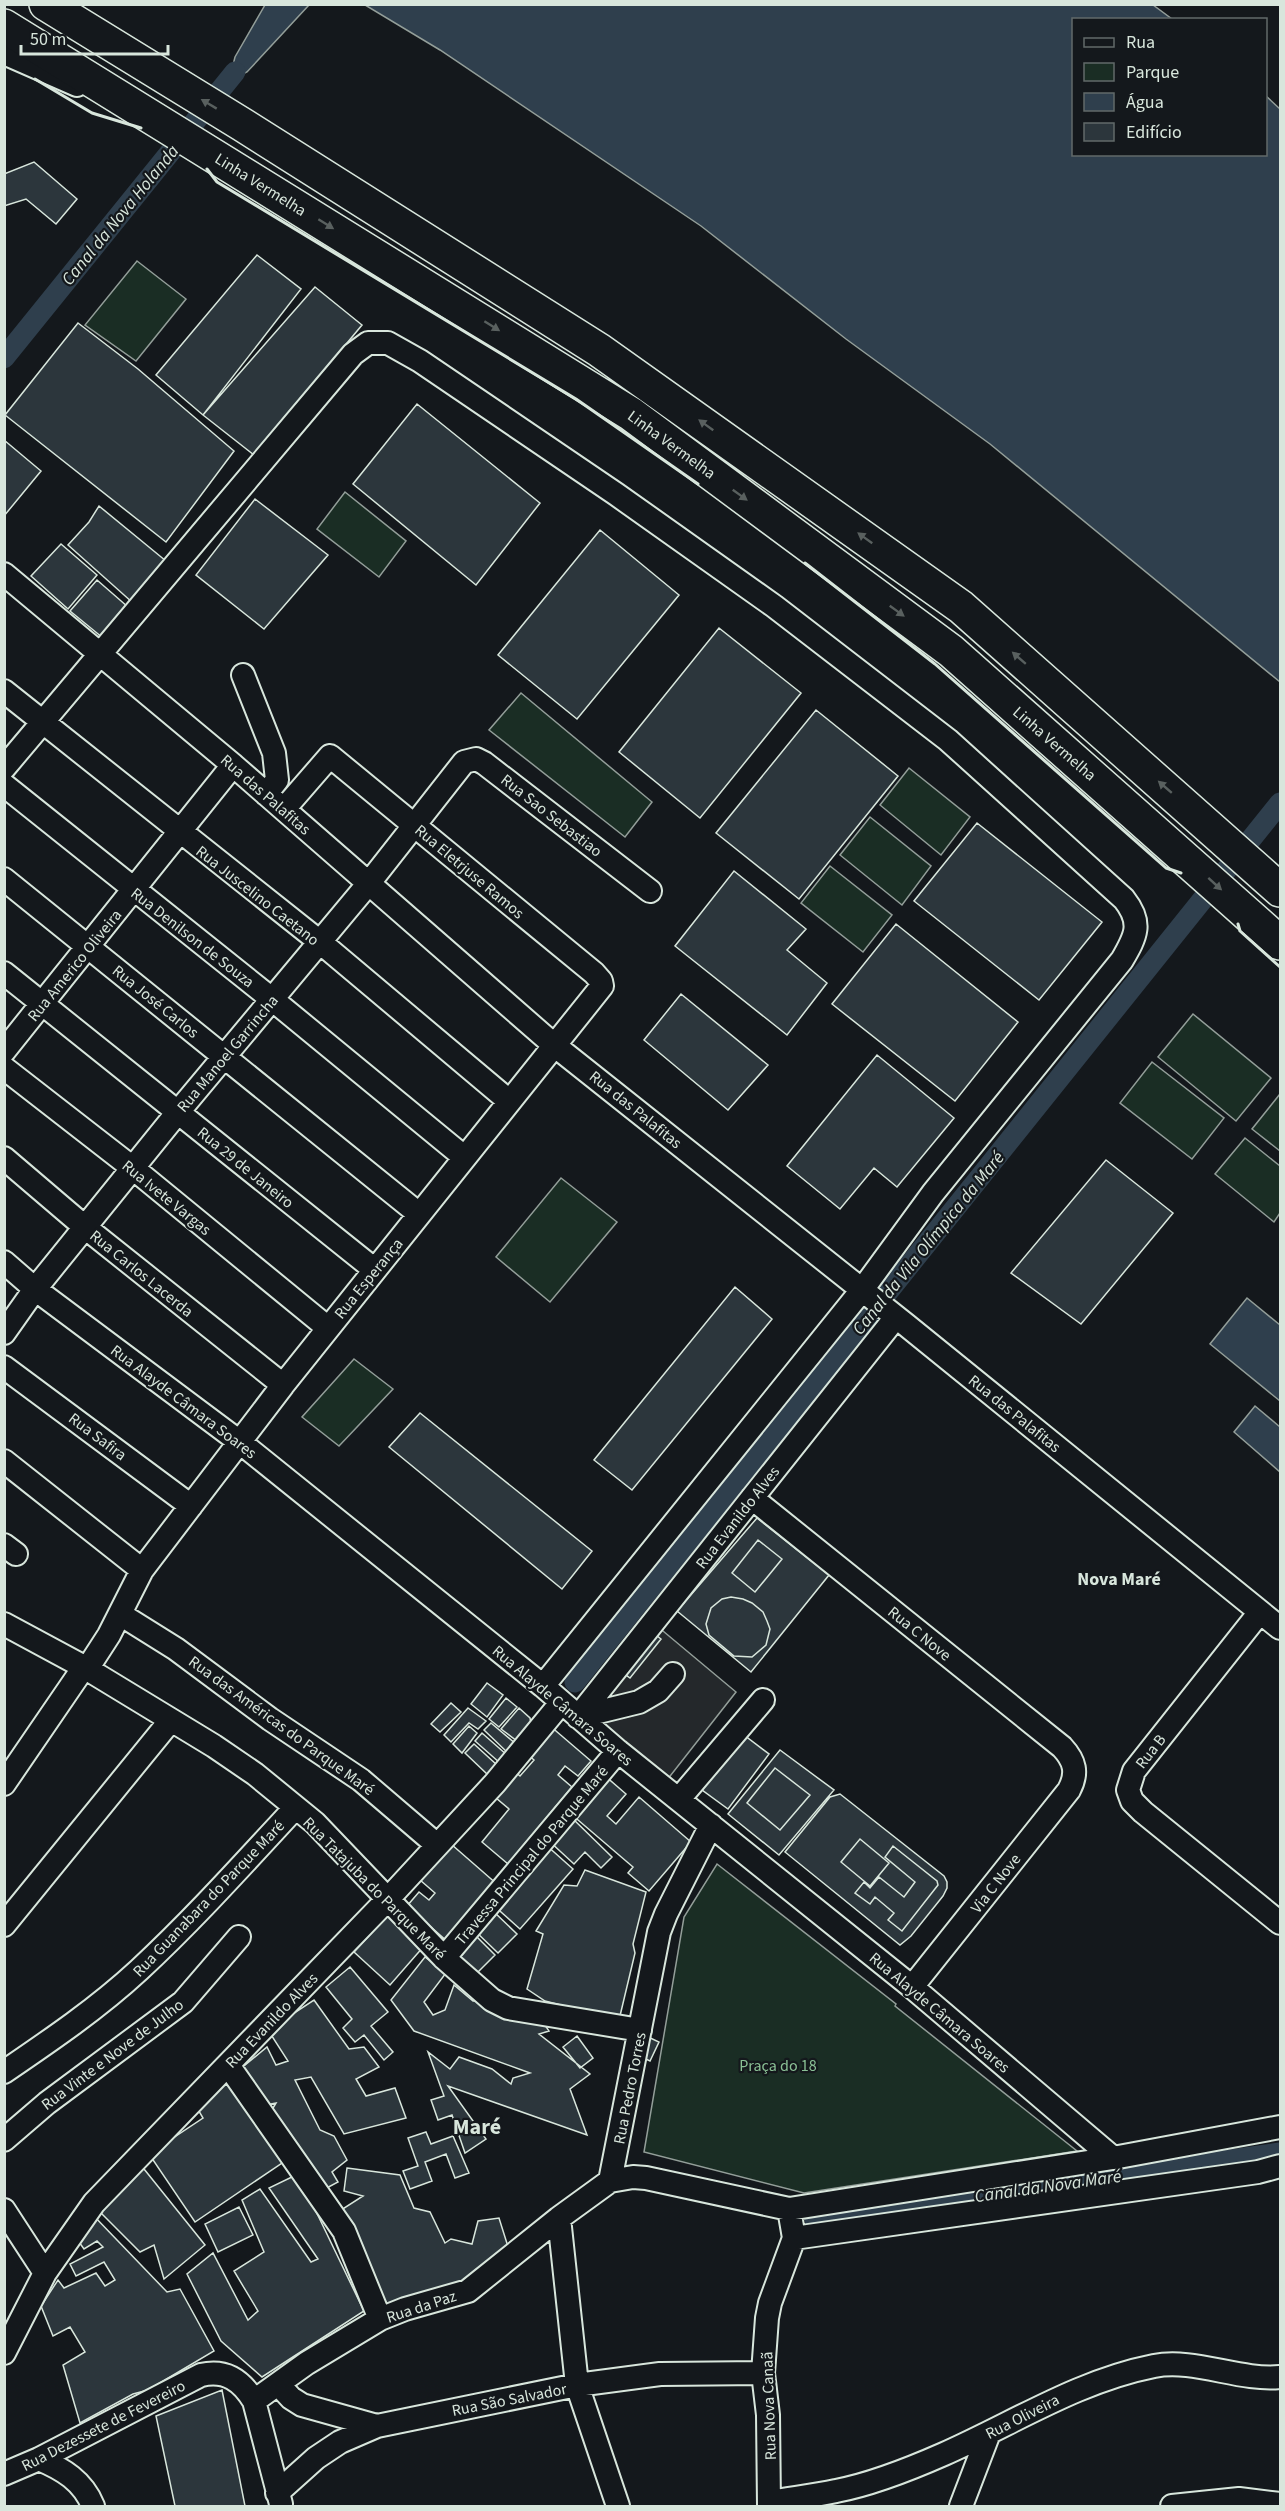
<svg xmlns="http://www.w3.org/2000/svg" width="1285" height="2511" viewBox="0 0 1285 2511" font-family="'Source Sans 3',sans-serif">
	<style>
		.green { fill: #1a2d24; stroke: #939e99; stroke-width: 1.5 }
		.parking { fill: #24282b; stroke: #939e99; stroke-width: 1.5 }
		.water { fill: #2f3f4d; stroke: #939e99; stroke-width: 1.5 }
		.lines { fill: none; stroke-linecap: round; stroke-linejoin: round }
		.canal { stroke: #2f3f4d; stroke-width: 21 }
		.building { fill: #2c363c; stroke: #d8e6dc; stroke-width: 1.5 }
		.minor-casing { stroke: #d8e6dc; stroke-width: 26 }
		.highway-casing { stroke: #d8e6dc; stroke-width: 36 }
		.minor { stroke: #14181c; stroke-width: 22 }
		.highway { stroke: #14181c; stroke-width: 33 }
		.wall { stroke: #d8e6dc; stroke-width: 3 }
		.oneway { fill: #59605f }
		.labels { text-anchor: middle; stroke-width: 4.5; stroke-linejoin: round; paint-order: stroke }
		.street-label { font-size: 16px; fill: #d8e6dc; stroke: #14181c }
		.park-label { font-size: 16px; fill: #8ac095; stroke: #14181c }
		.water-label { font-size: 18px; font-style: italic; fill: #d8e6dc; stroke: #14181c }
		.neighbourhood-label { font-size: 18px; font-weight: bold; fill: #d8e6dc; stroke: #14181c }
		.district-label { font-size: 22px; font-weight: bold; fill: #d8e6dc; stroke: #14181c }
	</style>
	<rect width="100%" height="100%" fill="#14181c"/>
	<path class="green" d="M137,261L186,299L136,361L85,325Z
		M345,492L406,541L379,577L317,529Z
		M521,693L652,802L625,837L489,730Z
		M909,768L970,817L941,855L880,805Z
		M870,817L931,866L902,905L840,855Z
		M830,866L892,915L863,952L801,903Z
		M1193,1014L1271,1078L1236,1121L1158,1057Z
		M1152,1062L1224,1118L1192,1159L1120,1103Z
		M1280,1094V1151L1252,1129Z
		M1245,1138L1280,1166V1213L1274,1222L1215,1174Z
		M561,1178L617,1222L550,1302L496,1257Z
		M354,1359L393,1389L339,1446L302,1417Z
		M717,1864L896,2004L895,2006L1077,2151L804,2193L644,2152L684,1917Z"/>
	<path class="parking" d="M657,1626L736,1692L667,1780L589,1713Z"/>
	<path class="water" d="M265,5H309L247,72L241,75L235,72L233,65L235,57Z
		M365,5H1153L1172,19L1074,20V154H1266V96L1280,109V682L990,444L846,339L701,226L440,50Z
		M1247,1298L1280,1325V1401L1210,1344Z
		M1255,1406L1280,1427V1472L1234,1432Z"/>
	<g class="lines">
		<path class="canal" d="M4,358L235,72
			M575,1682L1280,803
			M815,2219L1280,2153"/>
	</g>
	<path class="building" d="M34,162L77,199L56,224L26,199L4,206V174Z
		M257,255L301,289L203,415L156,375Z
		M315,287L362,325L254,455L203,415Z
		M78,323L138,369L234,451L166,542L5,415Z
		M417,404L540,503L476,585L353,484Z
		M4,440L41,471L4,516Z
		M255,499L328,555L264,629L196,575Z
		M99,506L166,561L133,603L68,545L89,522Z
		M600,530L679,595L577,719L498,655Z
		M61,544L97,575L68,609L31,576Z
		M97,580L128,607L103,638L70,611Z
		M719,628L801,693L700,818L619,752Z
		M816,710L898,776L799,899L716,833Z
		M977,823L1102,922L1039,1000L914,901Z
		M734,871L806,929L787,950L827,983L787,1035L675,946Z
		M896,924L1018,1022L955,1101L832,1004Z
		M681,994L768,1065L728,1110L644,1040Z
		M877,1055L954,1118L897,1187L874,1168L840,1209L787,1166Z
		M1106,1160L1173,1213L1081,1324L1011,1273Z
		M735,1287L772,1319L632,1490L594,1460Z
		M420,1413L592,1551L562,1589L389,1447Z
		M757,1518L829,1575L751,1672L677,1611Z
		M758,1540L782,1559L755,1592L732,1573Z
		M731,1597L743,1599L752,1603L763,1612L767,1621L770,1629L766,1645L752,1657L734,1656L709,1635L706,1624L711,1608L722,1599Z
		M641,1623L661,1639L630,1678L610,1663Z
		M487,1683L503,1695L487,1717L471,1704Z
		M506,1698L517,1707L499,1727L489,1719Z
		M451,1703L461,1712L440,1732L431,1724Z
		M468,1708L486,1721L478,1729L469,1723L451,1742L444,1735Z
		M519,1708L530,1718L531,1723L517,1741L501,1729Z
		M491,1723L516,1744L508,1753L484,1730Z
		M549,1725L591,1761L578,1776L565,1766L558,1775L572,1787L508,1864L482,1842L509,1809L496,1798L505,1789L512,1769L520,1776L534,1760L525,1752Z
		M469,1726L477,1733L462,1753L453,1744Z
		M740,1732L769,1754L728,1809L698,1787Z
		M482,1733L507,1755L500,1763L475,1741Z
		M474,1744L497,1765L487,1774L465,1753Z
		M780,1750L834,1790L779,1855L728,1814Z
		M775,1768L810,1795L780,1830L747,1803Z
		M604,1775L626,1794L607,1816L616,1824L639,1797L691,1842L649,1891L628,1873L633,1867L571,1814Z
		M840,1794L944,1876L947,1882V1888L943,1896L911,1936L900,1945L785,1852L830,1797Z
		M570,1816L612,1857L601,1868L585,1852L574,1864L548,1840Z
		M860,1839L889,1863L870,1886L841,1862Z
		M451,1844L498,1885L448,1942L407,1906L419,1892L429,1900L435,1893L420,1880Z
		M545,1844L573,1869L520,1929L492,1904Z
		M893,1846L937,1881L938,1885L902,1931L888,1920L894,1913L875,1897L870,1904L855,1893L864,1882L870,1888L879,1877L904,1897L915,1882L885,1857Z
		M585,1870L646,1892L633,1944L635,1953L619,2020L545,2001L527,1989L543,1934L536,1931L564,1885L577,1886Z
		M492,1910L517,1934L498,1953L473,1929Z
		M389,1914L424,1946L390,1985L354,1952Z
		M473,1933L495,1955L472,1978L450,1956Z
		M425,1957L446,1973L424,2002L433,2015L445,2010L454,1985L473,2001H490L541,2019L549,2031L539,2034L590,2074L570,2089L587,2135L448,2086L486,2139L465,2153L452,2115L438,2120L431,2100L444,2096L428,2052L450,2069L459,2057L492,2069L511,2084L513,2078L530,2073L414,2031L391,2000Z
		M350,1967L388,2012L371,2026L393,2052L384,2060L364,2035L355,2042L343,2028L352,2019L326,1987Z
		M314,2000L349,2049L364,2047L379,2067L356,2079L366,2096L395,2088L406,2118L344,2134L311,2077L295,2080L320,2130L334,2136L347,2160L332,2172L338,2182L323,2190L270,2113L276,2103L260,2106L239,2070L267,2047L276,2065L288,2061L268,2030Z
		M644,2035L659,2042L650,2061L635,2054Z
		M577,2036L593,2058L580,2068L563,2047Z
		M229,2077L285,2161L195,2222L149,2154L203,2118L193,2101Z
		M426,2132L431,2144L453,2136L469,2173L455,2178L446,2154L425,2162L432,2181L410,2189L403,2171L418,2166L408,2138Z
		M140,2164L205,2245L164,2279L154,2245L140,2252L101,2213Z
		M347,2168L400,2175L414,2208L430,2212L445,2243L451,2239L472,2244L478,2221L499,2218L510,2253L476,2278L383,2308L341,2210L363,2196L344,2191Z
		M298,2174L364,2311L262,2377L221,2341L187,2274L213,2253L248,2320L258,2311L234,2271L264,2252L242,2200L260,2189L311,2262L318,2259L269,2188Z
		M239,2207L253,2235L218,2252L205,2224Z
		M92,2214L167,2292L180,2289L214,2351L148,2390L133,2394L80,2423L63,2365L85,2352L70,2327L53,2336L41,2306L58,2280L64,2288L96,2273L105,2286L115,2280L104,2262L76,2276L70,2264L103,2247L97,2241L84,2249L74,2235Z
		M222,2390L245,2506H175L156,2416Z"/>
	<g class="lines">
		<g class="minor-casing">
			<path id="minor" d="M4,53L77,85
				M4,574L233,765L554,1045L905,1324L1280,1628
				M243,675L274,753L277,780L266,794
				M4,691L320,942L509,1101
				M4,768L353,354L368,343H388L420,361L616,494L774,606L948,740L1124,899C1143,923 1136,936 1122,960L933,1193L862,1290L543,1686
				M4,785L273,1000L464,1157
				M4,879L419,1214
				M4,973L375,1270
				M4,1051L233,765
				M4,1068L134,1169L328,1328
				M4,1158L86,1228L283,1385
				M4,1262L35,1289L241,1443L543,1686L618,1751L912,1987L1113,2158
				M4,1333L35,1289L178,1112L369,883L464,762L476,759L484,763L650,891
				M4,1367L191,1506
				M4,1461L142,1570
				M752,1498L1062,1747C1075,1761 1078,1773 1069,1790L912,1987
				M4,1545L16,1554
				M1260,1612L1134,1771L1128,1790L1132,1801L1143,1812L1280,1923
				M120,1614L176,1649L270,1719L361,1780L437,1845
				M4,1624L84,1667L214,1746L255,1774L315,1823L444,1958L492,2000L508,2008L640,2030
				M87,1669L109,1635L142,1570L283,1385L602,986L601,981L594,973L330,756L284,809
				M578,1717L896,1317
				M578,1717L639,1702L658,1691L673,1674
				M4,1784L84,1667
				M679,1799L763,1700
				M4,1925L171,1720
				M444,1958L618,1751
				M228,2065L344,2231L380,2319
				M4,2072C51,2040 98,2008 139,1970C194,1919 244,1863 295,1808
				M4,2140L47,2103L183,2002L239,1937
				M610,2181L659,1932L666,1914L711,1825
				M789,2209L794,2238L1258,2172L1280,2166
				M4,2210L45,2273
				M559,2218L577,2385L618,2506
				M4,2353L45,2273L94,2203L387,1900L495,1783L561,1703
				M279,2385L291,2398L302,2405L377,2426
				M254,2401L307,2363L380,2319L405,2309L468,2291L559,2218L610,2181L633,2177L646,2178L789,2209L1113,2158L1280,2127
				M39,2459C63,2469 83,2481 93,2506
				M4,2474L39,2459L201,2375C226,2369 242,2381 254,2401L281,2504
				M277,2493L316,2458L340,2442L377,2426L577,2385L660,2374L763,2373
				M769,2502C791,2498 814,2496 836,2491C873,2484 910,2469 944,2454C1014,2423 1078,2381 1154,2366C1194,2358 1239,2381 1280,2377
				M769,2506L768,2415L763,2373L767,2318L770,2303L794,2238
				M961,2506L989,2433
				M1172,2506L1239,2499L1280,2504"/>
		</g>
		<g class="highway-casing">
			<path id="highway" d="M46,4L243,125L599,350L961,607L1280,890
				M4,26L631,414L951,651L1280,943"/>
		</g>
		<use href="#minor" class="minor"/>
		<use href="#highway" class="highway"/>
		<path class="wall" d="M35,79L92,113L141,128
			M207,169L217,182L576,399L698,484
			M805,563L935,664L1166,868L1181,873
			M1238,924L1240,931L1280,967"/>
	</g>
	<defs><path id="oneway-solid" d="M-6-.8H1V-3.2L6.5 0L1 3.2V.8H-6Z" transform="scale(1.5)"/></defs>
	<g class="oneway">
		<use href="#oneway-solid" transform="translate(209 104) rotate(-149)"/>
		<use href="#oneway-solid" transform="translate(326 224) rotate(32)"/>
		<use href="#oneway-solid" transform="translate(492 326) rotate(32)"/>
		<use href="#oneway-solid" transform="translate(706 425) rotate(-144)"/>
		<use href="#oneway-solid" transform="translate(740 495) rotate(36)"/>
		<use href="#oneway-solid" transform="translate(865 538) rotate(-144)"/>
		<use href="#oneway-solid" transform="translate(897 611) rotate(36)"/>
		<use href="#oneway-solid" transform="translate(1019 658) rotate(-139)"/>
		<use href="#oneway-solid" transform="translate(1165 787) rotate(-139)"/>
		<use href="#oneway-solid" transform="translate(1215 884) rotate(42)"/>
	</g>
	<g class="labels">
		<g class="street-label">
			<text transform="translate(261 184) rotate(32)" y="6">Linha Vermelha</text>
			<text transform="translate(672 444) rotate(36)" y="6">Linha Vermelha</text>
			<text transform="translate(1055 743) rotate(41)" y="6">Linha Vermelha</text>
			<text transform="translate(266 794) rotate(41)" y="6">Rua das Palafitas</text>
			<text transform="translate(552 815) rotate(38)" y="6">Rua Sao Sebastiao</text>
			<text transform="translate(470 871) rotate(40)" y="6">Rua Eletrjuse Ramos</text>
			<text transform="translate(258 895) rotate(38)" y="6">Rua Juscelino Caetano</text>
			<text transform="translate(193 937) rotate(38)" y="6">Rua Denilson de Souza</text>
			<text transform="translate(74 965) rotate(-51)" y="6">Rua Americo Oliveira</text>
			<text transform="translate(156 1001) rotate(39)" y="6">Rua José Carlos</text>
			<text transform="translate(227 1053) rotate(-50)" y="6">Rua Manoel Garrincha</text>
			<text transform="translate(636 1109) rotate(39)" y="6">Rua das Palafitas</text>
			<text transform="translate(246 1167) rotate(39)" y="6">Rua 29 de Janeiro</text>
			<text transform="translate(167 1197) rotate(39)" y="6">Rua Ivete Vargas</text>
			<text transform="translate(142 1273) rotate(39)" y="6">Rua Carlos Lacerda</text>
			<text transform="translate(368 1278) rotate(-51)" y="6">Rua Esperança</text>
			<text transform="translate(184 1401) rotate(37)" y="6">Rua Alayde Câmara Soares</text>
			<text transform="translate(1015 1413) rotate(39)" y="6">Rua das Palafitas</text>
			<text transform="translate(98 1436) rotate(37)" y="6">Rua Safira</text>
			<text transform="translate(737 1517) rotate(-52)" y="6">Rua Evanildo Alves</text>
			<text transform="translate(920 1633) rotate(39)" y="6">Rua C Nove</text>
			<text transform="translate(563 1705) rotate(40)" y="6">Rua Alayde Câmara Soares</text>
			<text transform="translate(282 1725) rotate(36)" y="6">Rua das Américas do Parque Maré</text>
			<text transform="translate(1150 1751) rotate(-52)" y="6">Rua B</text>
			<text transform="translate(531 1855) rotate(-50)" y="6">Travessa Principal do Parque Maré</text>
			<text transform="translate(995 1883) rotate(-52)" y="6">Via C Nove</text>
			<text transform="translate(375 1888) rotate(45)" y="6">Rua Tatajuba do Parque Maré</text>
			<text transform="translate(208 1898) rotate(-46)" y="6">Rua Guanabara do Parque Maré</text>
			<text transform="translate(940 2012) rotate(40)" y="6">Rua Alayde Câmara Soares</text>
			<text transform="translate(271 2020) rotate(-46)" y="6">Rua Evanildo Alves</text>
			<text transform="translate(112 2054) rotate(-37)" y="6">Rua Vinte e Nove de Julho</text>
			<text transform="translate(629 2088) rotate(-79)" y="6">Rua Pedro Torres</text>
			<text transform="translate(421 2306) rotate(-18)" y="6">Rua da Paz</text>
			<text transform="translate(509 2399) rotate(-11)" y="6">Rua São Salvador</text>
			<text transform="translate(768 2406) rotate(-92)" y="6">Rua Nova Canaã</text>
			<text transform="translate(1022 2416) rotate(-27)" y="6">Rua Oliveira</text>
			<text transform="translate(103 2425) rotate(-27)" y="6">Rua Dezessete de Fevereiro</text>
		</g>
		<g class="park-label">
			<text x="778" y="2071">Praça do 18</text>
		</g>
		<g class="water-label">
			<text transform="translate(120 215) rotate(-51)" y="6">Canal da Nova Holanda</text>
			<text transform="translate(928 1243) rotate(-51)" y="6">Canal da Vila Olímpica da Maré</text>
			<text transform="translate(1048 2186) rotate(-8)" y="6">Canal da Nova Maré</text>
		</g>
		<g class="neighbourhood-label">
			<text x="1119" y="1585">Nova Maré</text>
		</g>
		<g class="district-label">
			<text x="477" y="2134">Maré</text>
		</g>
	</g>
	<rect width="1285" height="2511" fill="none" stroke="#d8e6dc" stroke-width="12"/>
	<rect x="1072" y="18" width="195" height="138" fill="#14181c" stroke="#626a69" stroke-width="1.5"/>
	<rect x="1084" y="38" width="30" height="9" fill="#14181c" stroke="#626a69" stroke-width="1.5"/>
	<text x="1126" y="48" font-size="18" fill="#d8e6dc">Rua</text>
	<rect x="1084" y="63" width="30" height="18" fill="#1a2d24" stroke="#626a69" stroke-width="1.5"/>
	<text x="1126" y="78" font-size="18" fill="#d8e6dc">Parque</text>
	<rect x="1084" y="93" width="30" height="18" fill="#2f3f4d" stroke="#626a69" stroke-width="1.5"/>
	<text x="1126" y="108" font-size="18" fill="#d8e6dc">Água</text>
	<rect x="1084" y="123" width="30" height="18" fill="#2c363c" stroke="#626a69" stroke-width="1.5"/>
	<text x="1126" y="138" font-size="18" fill="#d8e6dc">Edifício</text>
	<path d="M21 45v9h147v-9" fill="none" stroke="#d8e6dc" stroke-width="3"/>
	<text x="30" y="45" font-size="18" fill="#d8e6dc" stroke="#14181c" stroke-width="4.5" paint-order="stroke">50 m</text>
</svg>
